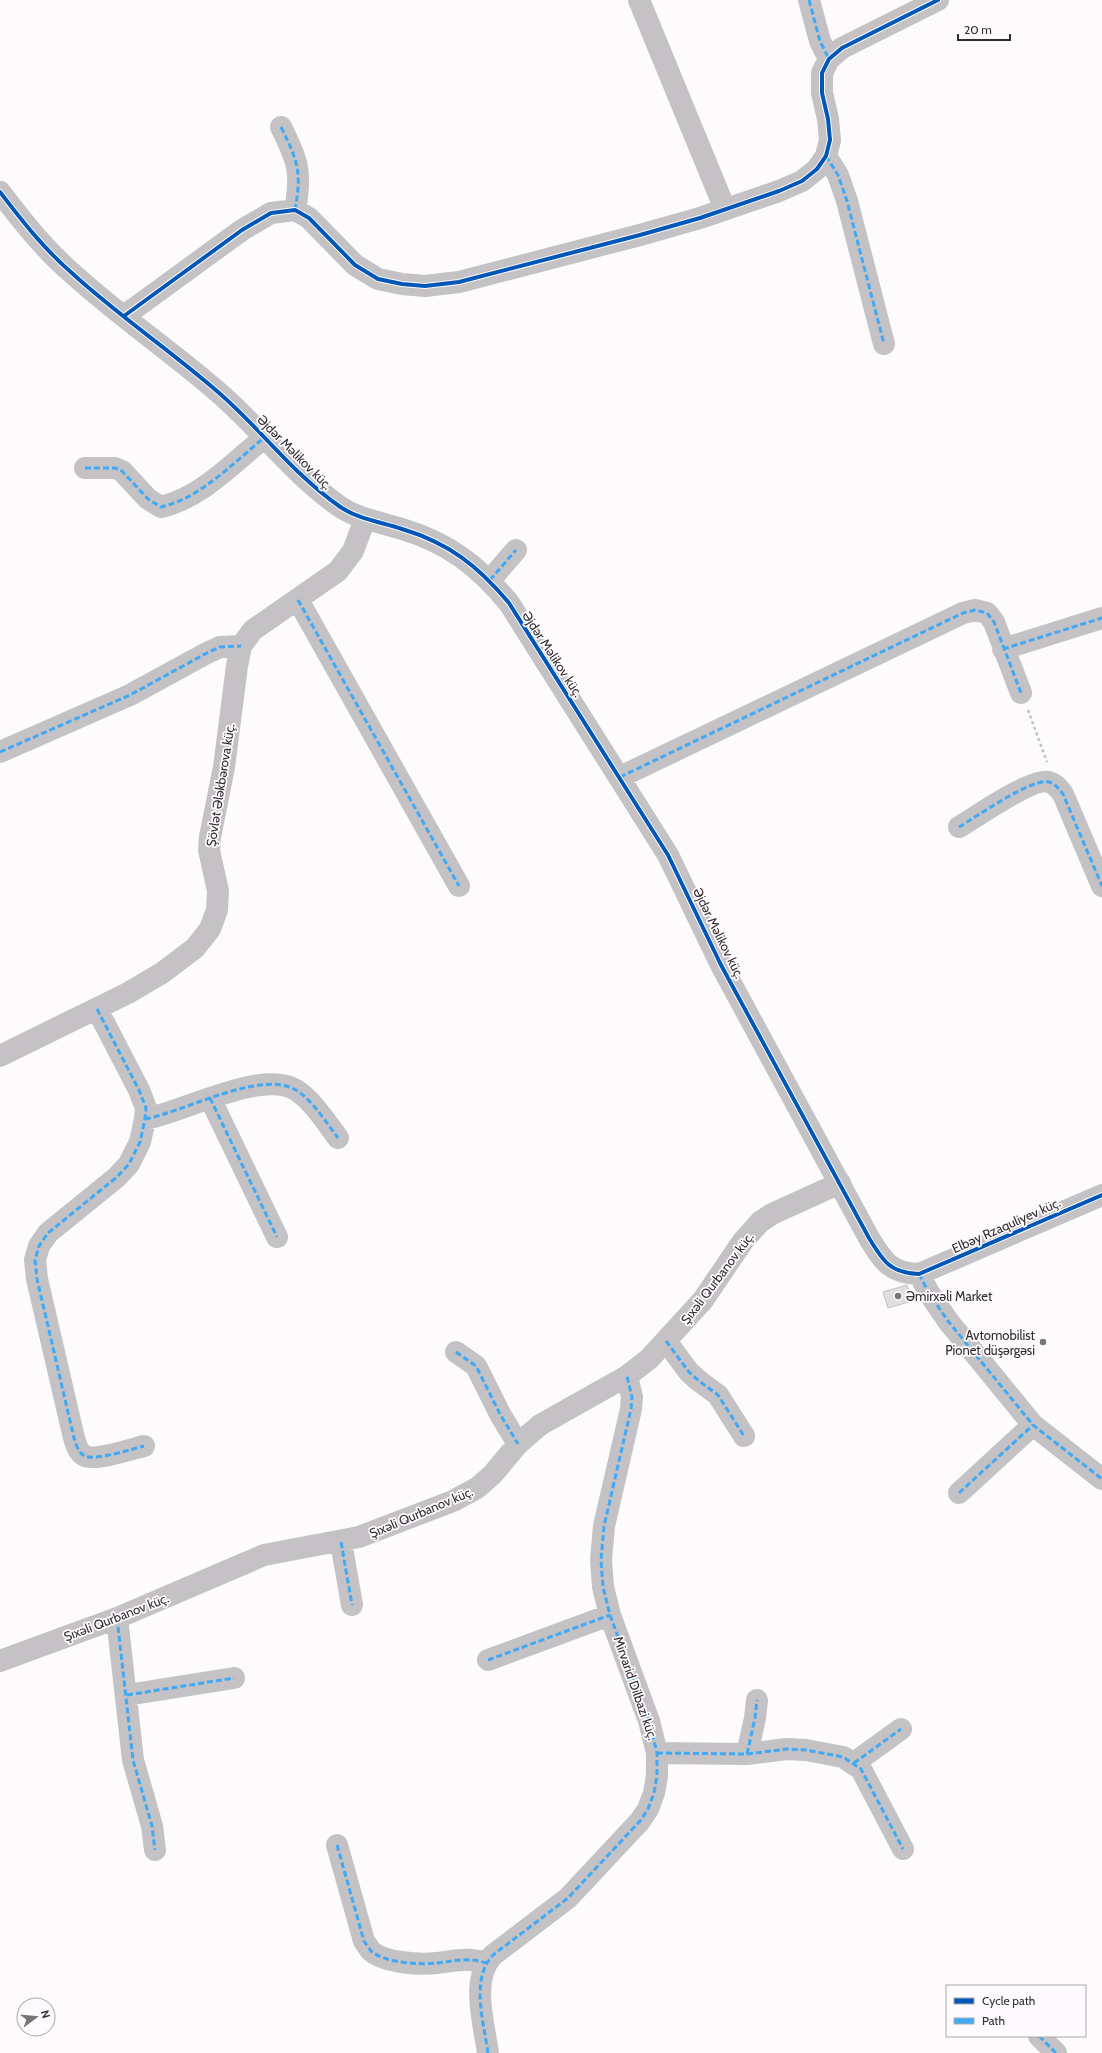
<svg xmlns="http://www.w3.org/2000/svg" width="1102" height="2053" viewBox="0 0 1102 2053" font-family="Cabin,sans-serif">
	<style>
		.building { fill: #e1dde0; stroke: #c4c1c3 }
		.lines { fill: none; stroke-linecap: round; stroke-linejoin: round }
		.path { stroke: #c2c0c2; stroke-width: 2.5; stroke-dasharray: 3 3; stroke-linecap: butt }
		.minor { stroke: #c4c2c4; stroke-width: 22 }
		.quiet { stroke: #3fa9f5; stroke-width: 3; stroke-dasharray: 6 3; stroke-linecap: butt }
		.cycleway-casing { stroke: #fefafd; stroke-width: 6 }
		.cycleway { stroke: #0057b8; stroke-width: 4 }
		.poi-dot { fill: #7a7579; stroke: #fefafd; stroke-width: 1.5 }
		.labels { text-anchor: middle; stroke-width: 3.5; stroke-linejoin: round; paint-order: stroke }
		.street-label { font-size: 13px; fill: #332d32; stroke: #fefafd }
		.poi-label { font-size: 13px; fill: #332d32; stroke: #fefafd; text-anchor: start }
	</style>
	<rect width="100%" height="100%" fill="#fdfbfc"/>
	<path class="building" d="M907,1285L912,1301L888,1308L883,1292Z"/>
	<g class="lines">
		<path class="path" d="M1028,710L1047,762"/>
		<path class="minor" d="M639,0L725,209
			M809,0L820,41L829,59
			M281,127C298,161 302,172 295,210
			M826,156L838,175L847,201L884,344
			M0,192C22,221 45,250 73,274C119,316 171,351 218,392C260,428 293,474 339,506C357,519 381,522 402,529C449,543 478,566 509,603L668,855L721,965L869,1238C883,1261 890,1273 919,1274L1102,1195
			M124,316L242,230L271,213L295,210L309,218L355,265L378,279L402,284L425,286L459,282L640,235L700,218L779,191L802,181L817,169L826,156L830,140L828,119L822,93V73L829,59L842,48L938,0
			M85,468H115L122,471L148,499L161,507C201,498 234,462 265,437
			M490,580L516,550
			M298,600L459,886
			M1003,649L1102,618
			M0,752L130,695L205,654L220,647L241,646
			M620,777L963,613L975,610L987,613L994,622L1021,693
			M959,827C976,817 1033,777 1049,782C1056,784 1059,789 1063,794L1102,886
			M97,1009L139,1090L146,1108L145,1119L140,1142L129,1164L117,1177L48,1233L39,1246L35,1260L37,1279L74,1438C76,1444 78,1453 85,1456C95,1461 132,1449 144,1446
			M0,1056L128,993L162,973L195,948L210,929L217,910L218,891L209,850L210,837L224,767L237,666L241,646L253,630L338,571L353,551L365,519
			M210,1098L277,1237
			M145,1119C184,1112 261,1069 296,1090C313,1101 326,1122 338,1138
			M919,1274L929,1293L948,1321L1033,1425L1102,1479
			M666,1341L689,1372L699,1381L718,1395L744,1436
			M456,1352L476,1366L500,1414L518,1444
			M959,1493L1033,1425
			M341,1542L352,1605
			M117,1618L133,1760L152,1826L155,1850
			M488,1660L610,1615
			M0,1661L117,1618L264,1555L359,1537L453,1501L477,1488L492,1475L518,1444L540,1425L627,1376L649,1359L703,1300L743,1241L760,1222L772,1214L840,1183
			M127,1695L234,1678
			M657,1753L747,1754L787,1749L806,1750L843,1757L861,1769L903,1849
			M747,1754L755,1718L757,1700
			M854,1763L901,1729
			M337,1845L364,1941C366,1944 369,1948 371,1951C385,1963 420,1965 437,1963C455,1961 468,1957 486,1963
			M1039,2036L1056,2053
			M488,2053C484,2023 470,1979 493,1955L568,1898L640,1821L648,1809L654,1793L657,1776V1753L649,1721L610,1615L603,1587L601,1560L604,1526L631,1409L632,1397L627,1376"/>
		<path class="quiet" d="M809,0L820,41L829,59
			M281,127C298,161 302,172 295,210
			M826,156L838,175L847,201L884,344
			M85,468H115L122,471L148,499L161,507C201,498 234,462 265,437
			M490,580L516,550
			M298,600L459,886
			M1003,649L1102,618
			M0,752L130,695L205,654L220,647L241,646
			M620,777L963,613L975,610L987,613L994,622L1021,693
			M959,827C976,817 1033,777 1049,782C1056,784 1059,789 1063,794L1102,886
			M97,1009L139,1090L146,1108L145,1119L140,1142L129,1164L117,1177L48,1233L39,1246L35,1260L37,1279L74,1438C76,1444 78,1453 85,1456C95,1461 132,1449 144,1446
			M210,1098L277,1237
			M145,1119C184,1112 261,1069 296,1090C313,1101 326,1122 338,1138
			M919,1274L929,1293L948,1321L1033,1425L1102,1479
			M666,1341L689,1372L699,1381L718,1395L744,1436
			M456,1352L476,1366L500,1414L518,1444
			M959,1493L1033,1425
			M341,1542L352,1605
			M117,1618L133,1760L152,1826L155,1850
			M488,1660L610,1615
			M127,1695L234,1678
			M657,1753L747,1754L787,1749L806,1750L843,1757L861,1769L903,1849
			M747,1754L755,1718L757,1700
			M854,1763L901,1729
			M337,1845L364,1941C366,1944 369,1948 371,1951C385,1963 420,1965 437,1963C455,1961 468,1957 486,1963
			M1039,2036L1056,2053
			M488,2053C484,2023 470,1979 493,1955L568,1898L640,1821L648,1809L654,1793L657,1776V1753L649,1721L610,1615L603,1587L601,1560L604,1526L631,1409L632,1397L627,1376"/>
		<g class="cycleway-casing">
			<path id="cycleway" d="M0,192C22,221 45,250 73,274C119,316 171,351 218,392C260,428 293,474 339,506C357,519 381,522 402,529C449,543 478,566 509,603L668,855L721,965L869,1238C883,1261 890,1273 919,1274L1102,1195
				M124,316L242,230L271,213L295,210L309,218L355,265L378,279L402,284L425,286L459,282L640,235L700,218L779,191L802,181L817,169L826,156L830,140L828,119L822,93V73L829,59L842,48L938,0"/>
		</g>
		<use href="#cycleway" class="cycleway"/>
	</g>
	<g class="poi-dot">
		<circle cx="898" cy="1296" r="4"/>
		<circle cx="1043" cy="1342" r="4"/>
	</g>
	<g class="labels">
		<g class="street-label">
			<text transform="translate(295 452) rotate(45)" y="5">Əjdər Məlikov küç.</text>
			<text transform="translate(553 654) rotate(57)" y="5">Əjdər Məlikov küç.</text>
			<text transform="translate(220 785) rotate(-81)" y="5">Şövlət Ələkbərova küç.</text>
			<text transform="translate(719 933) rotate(64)" y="5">Əjdər Məlikov küç.</text>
			<text transform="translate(1006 1225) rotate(-24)" y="5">Elbəy Rzaquliyev küç.</text>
			<text transform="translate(717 1278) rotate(-53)" y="5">Şıxəli Qurbanov küç.</text>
			<text transform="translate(421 1512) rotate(-23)" y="5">Şıxəli Qurbanov küç.</text>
			<text transform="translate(116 1617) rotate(-21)" y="5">Şıxəli Qurbanov küç.</text>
			<text transform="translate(636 1688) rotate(71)" y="5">Mirvarid Dilbazi küç.</text>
		</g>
		<g class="poi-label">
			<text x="906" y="1301">Əmirxəli Market</text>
			<text x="1035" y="1340" text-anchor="end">Avtomobilist<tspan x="1035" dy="15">Pionet düşərgəsi</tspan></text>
		</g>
	</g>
	<rect x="946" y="1985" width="140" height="52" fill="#fefafd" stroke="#ada8ac"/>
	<rect x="954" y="1998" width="20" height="6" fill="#0057b8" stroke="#ada8ac"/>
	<text x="982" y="2005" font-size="12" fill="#332d32">Cycle path</text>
	<rect x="954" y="2018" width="20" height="6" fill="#3fa9f5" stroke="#ada8ac"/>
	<text x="982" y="2025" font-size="12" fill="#332d32">Path</text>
	<g transform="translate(36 2017) rotate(74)"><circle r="19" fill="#fefafd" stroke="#ada8ac"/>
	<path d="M0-3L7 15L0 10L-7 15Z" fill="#7a7579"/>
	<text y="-6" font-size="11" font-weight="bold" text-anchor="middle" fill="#332d32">N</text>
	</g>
	<path d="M958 34v6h52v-6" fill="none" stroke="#332d32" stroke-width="2"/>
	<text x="964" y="34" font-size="12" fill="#332d32" stroke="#fefafd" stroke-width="3" paint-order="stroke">20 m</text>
</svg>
